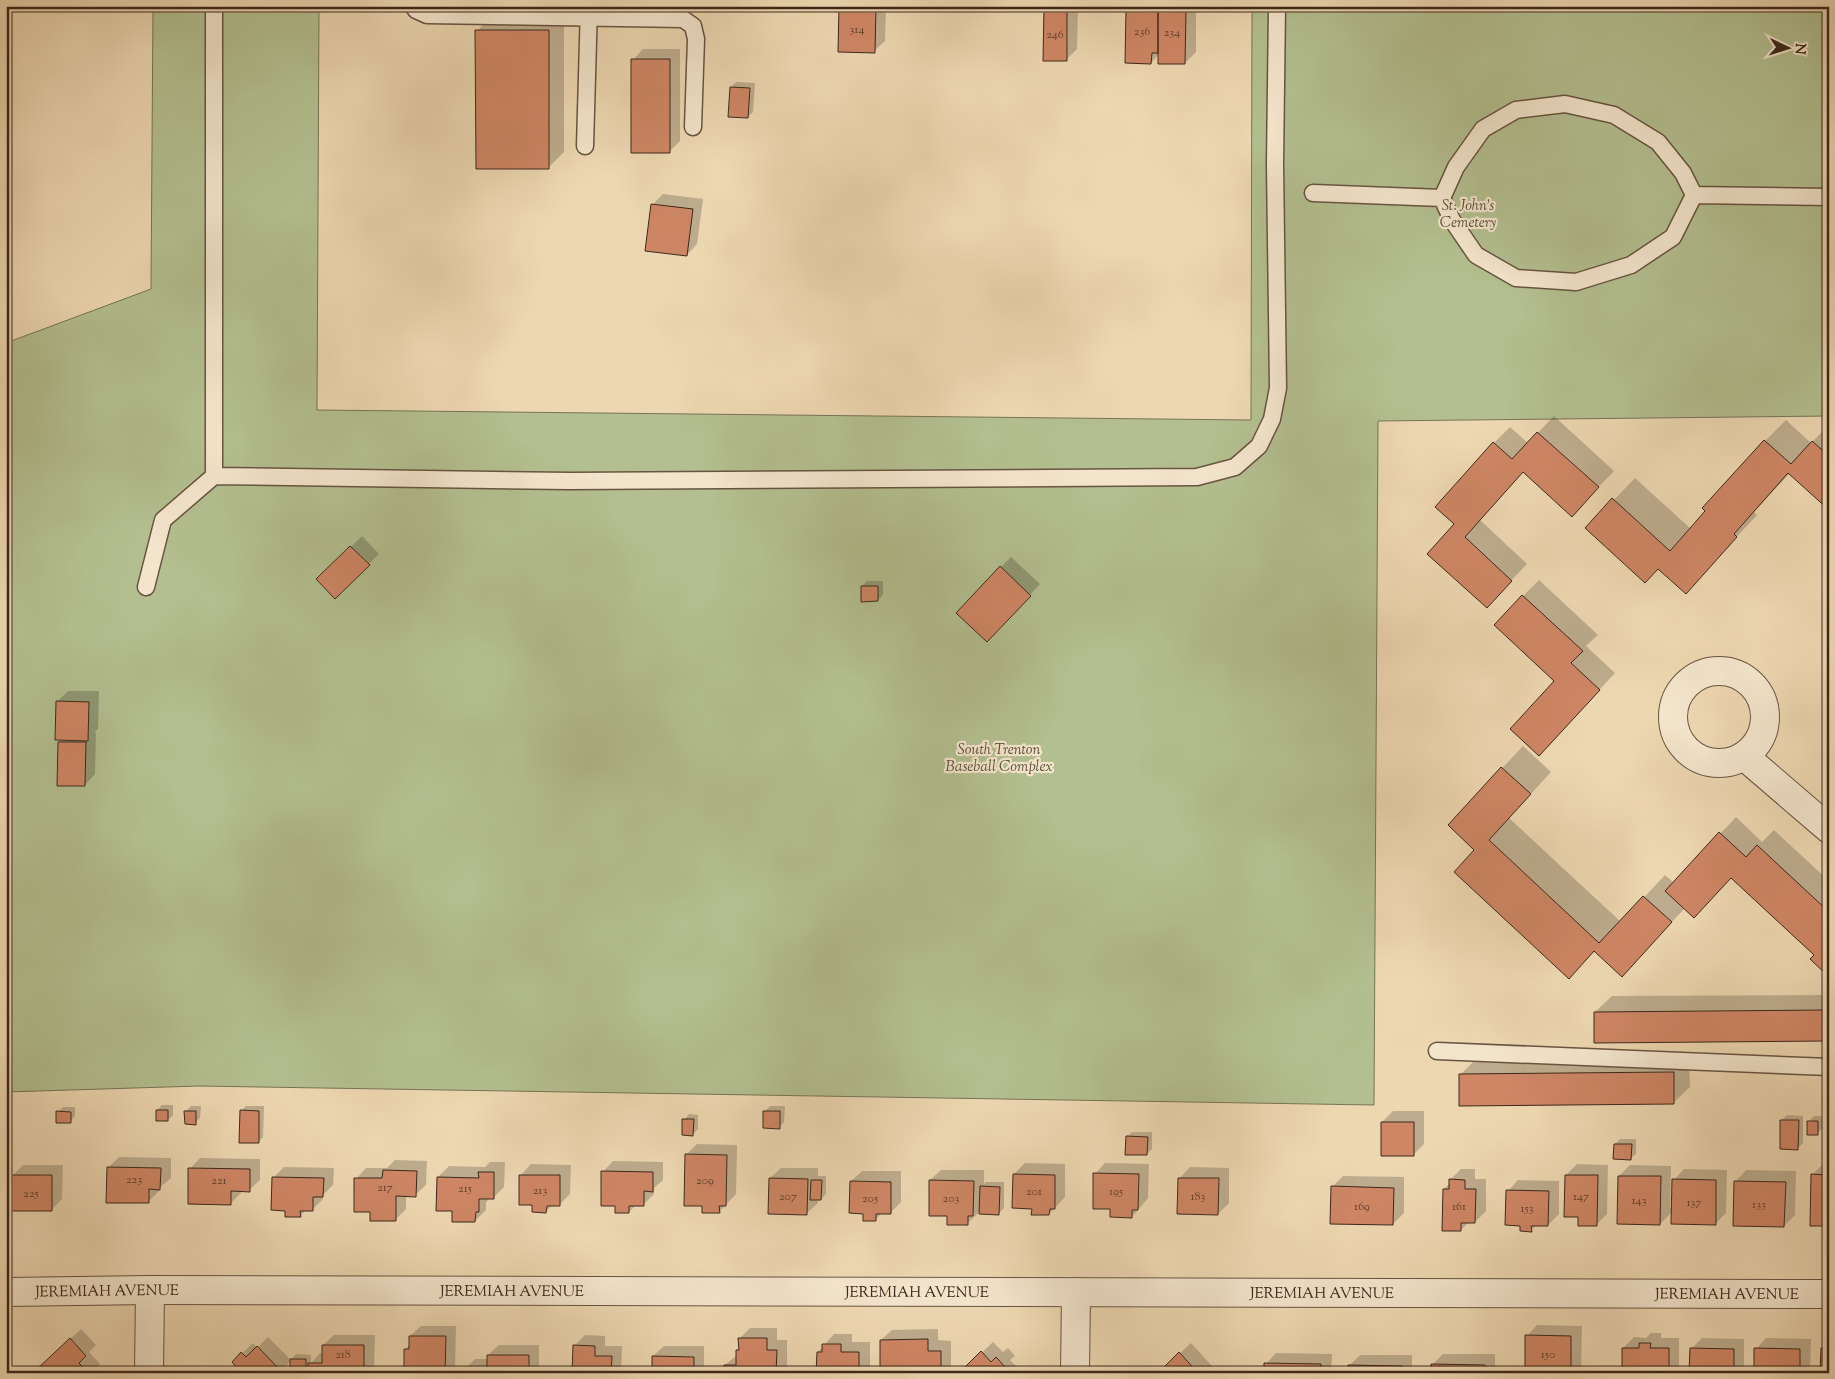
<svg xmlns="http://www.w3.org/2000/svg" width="1835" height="1379" viewBox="0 0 1835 1379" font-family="'Sorts Mill Goudy',serif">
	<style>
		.green { fill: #b3bf90; stroke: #787456 }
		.shadow { fill: #0003 }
		.building { fill: #ce8665; stroke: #3c281c }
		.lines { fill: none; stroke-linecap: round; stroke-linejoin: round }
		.lane-casing { stroke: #685441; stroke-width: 19 }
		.street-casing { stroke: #685441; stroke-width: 30 }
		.lane { stroke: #f3e5cc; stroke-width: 16 }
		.street { stroke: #f3e5cc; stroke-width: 28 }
		.labels { text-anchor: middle; stroke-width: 4.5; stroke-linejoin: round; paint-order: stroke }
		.number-label { font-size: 12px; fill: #60402e }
		.park-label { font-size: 15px; font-style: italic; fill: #5a4e39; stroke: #f3e5cc }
		.street-label { font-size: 15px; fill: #3c281c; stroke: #f3e5cc }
	</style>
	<rect width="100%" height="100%" fill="#edd7b1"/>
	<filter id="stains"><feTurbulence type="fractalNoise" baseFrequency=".004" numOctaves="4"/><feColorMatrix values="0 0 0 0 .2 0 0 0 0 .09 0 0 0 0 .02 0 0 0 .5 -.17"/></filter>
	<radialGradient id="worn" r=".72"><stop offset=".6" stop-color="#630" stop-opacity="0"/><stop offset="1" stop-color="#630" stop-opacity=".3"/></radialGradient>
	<path class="green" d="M153,6H319L317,410L1251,420L1252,6H1829V416L1378,421L1374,1105L198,1086L6,1092V343L151,289Z"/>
	<path class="shadow" d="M840,6H886L885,41L874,51Z
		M1045,6H1078L1077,49L1066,60Z
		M1130,6H1196V52L1185,63L1159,54L1151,63L1127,9Z
		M564,14V152L548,168L477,31L493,15Z
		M643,49H680V141L669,152L633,60Z
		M736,82L755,83L753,112L748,117L731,87Z
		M663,194L703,199L697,244L687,255L652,205Z
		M1554,416L1614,471L1572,515L1524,471L1480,520L1527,564L1487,606L1456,524L1494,443L1510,427L1528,443Z
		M1786,420L1811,443L1829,425V508L1790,473L1754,512L1757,515L1686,592L1658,568L1587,528L1635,478L1691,529L1765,441Z
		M362,536L379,554L335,597L318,579Z
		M1011,557L1040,584L998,630L1001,567Z
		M1539,580L1598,635L1586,646L1615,673L1555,738L1556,681L1523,596Z
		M867,581H883V595L878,600L862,586Z
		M68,691H99L98,729L94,732H96L95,774L85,785L59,742L62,739L57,702Z
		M1523,746L1551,772L1509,818L1621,922L1665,875L1674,883L1736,817L1762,842L1774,830L1829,881V975L1816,955L1731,877L1685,908L1622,975L1595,951L1569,977L1476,850L1449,825Z
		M1829,995V1037L1826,1040L1595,1012L1612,996Z
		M1689,1056L1690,1087L1673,1103L1460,1075L1477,1058Z
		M162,1105H173V1115L168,1120L157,1110Z
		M191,1106H201L200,1118L195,1123L186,1111Z
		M246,1106H264L263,1137L258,1142L241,1111Z
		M770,1106H785L784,1122L779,1127L765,1111Z
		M63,1107H75V1116L70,1122L58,1112Z
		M1393,1111H1424V1144L1413,1155L1382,1122Z
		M689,1114L698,1115V1129L693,1134L684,1120Z
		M1787,1115L1803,1116V1143L1798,1148L1782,1120Z
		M1814,1116H1822L1823,1128L1817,1133L1809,1121Z
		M1132,1132H1152V1149L1147,1154L1127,1137Z
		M1620,1139H1636V1154L1630,1159L1615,1144Z
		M697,1144L737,1145L736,1194L719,1212L703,1205L687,1154Z
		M119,1157L171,1158V1178L159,1188V1191L148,1202L108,1168Z
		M200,1158L260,1159V1180L249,1190H241V1193L230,1204L190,1169Z
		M395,1160L427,1161L426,1185L415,1195H406V1209L395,1220L371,1211L356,1179L366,1168H387Z
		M613,1161L663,1162V1180L654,1188V1194L643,1205H636L629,1212L616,1205L603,1172Z
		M490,1162H505L504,1187L493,1198H489L486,1203V1210L475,1221L438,1177L449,1166L485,1167Z
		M1025,1163L1065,1164V1197L1049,1214L1033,1208L1014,1174Z
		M1105,1163L1149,1164L1148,1198L1132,1217L1112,1208L1095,1174Z
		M531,1164L571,1165L570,1194L559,1205H553L546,1211L533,1204L521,1175Z
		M1577,1164L1608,1165L1607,1214L1597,1224L1580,1216L1566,1175Z
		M1823,1164H1829V1225L1812,1175Z
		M23,1165H63L62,1199L51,1210L13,1175Z
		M1630,1165L1671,1166L1670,1208H1673L1674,1180L1684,1169L1727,1170L1726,1213L1715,1224L1673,1211L1660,1224L1619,1176Z
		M284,1167L334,1168L333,1185L323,1195V1199L312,1210H306L300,1216L286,1209L273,1178Z
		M1190,1167L1229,1168V1203L1218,1214L1180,1178Z
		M781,1168H818V1176H826V1194L821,1199H818V1203L807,1213L770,1178Z
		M1461,1169H1475V1179H1486V1211L1475,1222H1469L1461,1230L1444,1189L1450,1183V1180Z
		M941,1170H984V1184L986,1182H1004V1208L999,1213L980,1211L967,1224L930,1180Z
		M1746,1170L1796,1171L1795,1215L1784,1226L1736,1181Z
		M862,1171H901V1202L890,1213H882L875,1220L864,1212L851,1181Z
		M1343,1176L1404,1177V1213L1393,1224L1332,1187Z
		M1518,1180L1559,1181V1214L1548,1225H1537L1531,1230L1521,1224L1508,1191Z
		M1537,1325L1582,1326L1581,1373H1526L1527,1336Z
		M421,1326H456L455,1371L453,1373H405V1350L410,1344V1336Z
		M750,1328H777V1340H787V1373H725V1365L737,1355V1350L740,1347V1338Z
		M81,1329L96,1345L89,1352L100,1364L91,1373H41L49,1359Z
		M938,1329V1340L951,1341V1373H881V1340L892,1330Z
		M1651,1333H1661V1338H1679V1371L1677,1373H1623V1348L1634,1337L1646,1338Z
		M834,1334H852V1342H870V1373H818V1352Z
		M334,1335H375L374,1372L291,1373V1361L279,1373H231L238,1366L233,1362L253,1343L257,1348L268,1337L291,1360L296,1354L311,1355V1363L320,1353H323V1345Z
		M585,1335L605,1336V1346H622L621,1373H574V1346Z
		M1702,1338L1744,1339V1371L1742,1373H1691V1349Z
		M1766,1338L1811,1339L1810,1372L1755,1373L1756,1349Z
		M993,1342L1003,1352L1008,1348L1015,1356L1010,1360L1020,1370L1018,1373H961Z
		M1829,1342V1373L1822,1349Z
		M1191,1343L1212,1366L1206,1373H1159Z
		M499,1345H539V1373H464V1370L475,1359H488V1355Z
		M664,1346H704V1373H653V1356Z
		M1276,1353L1332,1354L1331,1373H1265L1266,1364Z
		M1443,1354H1495V1373H1433V1364Z
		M1360,1355H1412V1373H1349V1366Z"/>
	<path class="building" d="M839,6H876L875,53L838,52Z
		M1044,6H1067V61H1043Z
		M1126,9H1158V53H1152L1151,64L1125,63Z
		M1158,9L1186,10L1185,64H1158Z
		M475,30H549V169H476Z
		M631,59H670V153H631Z
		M730,87L750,88L748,118L728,117Z
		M651,204L693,209L687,256L645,251Z
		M1537,432L1599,487L1572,517L1523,472L1465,537L1512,581L1487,608L1427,554L1454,524L1435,507L1493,442L1512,459Z
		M1764,440L1791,464L1812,441L1829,456V510L1788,473L1734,534L1737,537L1686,594L1658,569L1645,583L1585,528L1612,498L1670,551L1705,511L1702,508Z
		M350,546L370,565L335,599L316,579Z
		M1000,566L1031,596L987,642L956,613Z
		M861,586H878V601L861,602Z
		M1522,595L1583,651L1571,663L1600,690L1539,756L1510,729L1554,681L1494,625Z
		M56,701L89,702L88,741L55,740Z
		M58,742H86L85,786H57Z
		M1501,767L1531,794L1489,840L1599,943L1643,896L1672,922L1622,977L1594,951L1569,979L1454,872L1474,850L1448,825Z
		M1719,832L1746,857L1757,845L1829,912V977L1810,959L1814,955L1731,878L1694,918L1665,891Z
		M1826,1010L1827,1041L1594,1043V1012Z
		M1674,1072V1104L1459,1106V1074Z
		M156,1110H168V1121H156Z
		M240,1110L259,1111V1143H239Z
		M56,1111L71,1112V1123H56Z
		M184,1111H196V1125L185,1124Z
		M763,1111H780V1129L763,1128Z
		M682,1119H694L693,1136L682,1135Z
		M1780,1120H1799L1798,1150L1780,1149Z
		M1807,1121H1818V1135H1807Z
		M1381,1122H1414V1156H1381Z
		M1126,1136L1148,1137L1147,1155H1125Z
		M1614,1144H1632L1631,1160L1613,1159Z
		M685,1154L727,1155L726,1206H719L720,1213H702V1206H684Z
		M107,1167L161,1168L160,1190L149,1189V1203H106Z
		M188,1168L250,1169V1192L231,1191V1205L188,1204Z
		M383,1170L417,1171L416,1197L396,1196V1221H370V1212H354V1178H382Z
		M601,1171L653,1172V1192L644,1191V1206H629V1213H615V1206H601Z
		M478,1172H494V1199H479V1212H476L475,1222H452V1211H436L437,1177L479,1178Z
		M1093,1173L1139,1174L1138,1210H1132V1218L1110,1217V1209H1093Z
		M1013,1174L1055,1175V1209H1050L1049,1215H1031L1032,1209L1012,1208Z
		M1811,1174L1829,1175V1226H1810Z
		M11,1175H52V1211H10Z
		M519,1175H560V1206H547L546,1213L532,1212V1205H519Z
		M1565,1175H1598L1597,1226H1578V1217H1564Z
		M1618,1176H1661L1660,1225L1617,1224Z
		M272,1177L324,1178L323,1197H313V1211H300L301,1217H285V1211L271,1210Z
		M769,1178L808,1179L807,1215L768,1214Z
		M1178,1178H1219L1218,1215L1177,1214Z
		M1449,1179L1465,1180V1189H1476L1475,1223H1461V1231H1442L1443,1189H1449Z
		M1672,1179L1716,1180V1225L1671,1224Z
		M811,1180H822L821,1200H810Z
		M929,1180L974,1181L973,1216H968V1225H947V1216H929Z
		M850,1181L891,1182V1214H876V1221H863V1214L849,1213Z
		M1734,1181L1786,1182L1784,1227L1733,1226Z
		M980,1186L1000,1187L999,1215L979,1214Z
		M1331,1186L1394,1188L1393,1225L1330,1224Z
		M1506,1190L1549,1191L1548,1226H1531L1532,1232L1520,1231V1226L1505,1225Z
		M1525,1335L1571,1336V1373H1525Z
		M409,1336H446L445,1373H404V1349H409Z
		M70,1338L86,1356L79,1363L88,1373H39L36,1370Z
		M738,1338H767V1350H777L776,1373H724V1365H736V1350H739Z
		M928,1339V1351H941V1373H880V1340Z
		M1639,1343H1651L1650,1348H1669V1373H1622V1348H1639Z
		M822,1344H841V1352H859V1373H816L817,1352H822Z
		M322,1345H364V1373H308V1363H322Z
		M573,1345L595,1346V1356H612L611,1373H572Z
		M257,1346L282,1372L230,1373L236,1367L232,1362L241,1352L246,1357Z
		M1690,1348L1734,1349V1373H1689Z
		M1754,1348L1800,1349V1373H1754Z
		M1821,1348H1829V1373H1820Z
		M981,1351L991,1362L996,1357L1005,1367L1001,1373H959Z
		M1179,1352L1198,1373H1158Z
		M487,1355H529V1373H463V1369L487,1370Z
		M652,1356L694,1357V1373H652Z
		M290,1359H306V1373H290Z
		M1264,1363L1321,1364V1373H1264Z
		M1431,1364L1485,1365V1373H1431Z
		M1348,1365L1402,1366V1373H1348Z"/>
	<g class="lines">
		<g class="lane-casing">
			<path id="lane" d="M214,6V476
				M413,6L416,10L427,15L683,19L693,26L696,39L693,127
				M1565,104L1614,115L1658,142L1683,173L1694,195L1673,237L1631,265L1576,282L1516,278L1476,255L1452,220L1442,198L1456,167L1483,129L1516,110Z
				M585,146L589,6
				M1313,193L1442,198
				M1694,195L1829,197
				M146,587L163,520L214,476L570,481L1197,477L1235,467L1259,446L1272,419L1278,388L1275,164L1277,6
				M1437,1051L1829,1067"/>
		</g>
		<g class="street-casing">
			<g id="street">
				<circle cx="1719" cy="717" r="46"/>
				<path d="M1744,756L1829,829"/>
				<path id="s1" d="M6,1292L150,1290L1829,1294"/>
				<path d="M149,1373L150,1290"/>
				<path d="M1075,1373L1076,1292"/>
			</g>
		</g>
		<use href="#lane" class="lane"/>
		<use href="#street" class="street"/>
	</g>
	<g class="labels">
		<g class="number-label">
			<text x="857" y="33">314</text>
			<text x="1142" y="35">236</text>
			<text x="1172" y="36">234</text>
			<text x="1055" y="38">246</text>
			<text x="134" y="1183">223</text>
			<text x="219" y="1184">221</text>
			<text x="705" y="1184">209</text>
			<text x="385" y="1191">217</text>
			<text x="465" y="1192">215</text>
			<text x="540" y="1194">213</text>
			<text x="1034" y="1195">201</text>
			<text x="1116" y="1195">195</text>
			<text x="31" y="1197">225</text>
			<text x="788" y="1200">207</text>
			<text x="1198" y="1200">183</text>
			<text x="1581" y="1200">147</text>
			<text x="870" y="1202">205</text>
			<text x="951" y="1202">203</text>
			<text x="1639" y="1204">143</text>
			<text x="1694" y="1206">137</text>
			<text x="1759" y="1208">133</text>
			<text x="1362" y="1210">169</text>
			<text x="1459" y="1210">161</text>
			<text x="1527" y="1212">153</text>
			<text x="343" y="1358">218</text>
			<text x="1548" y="1358">150</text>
		</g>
		<g class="park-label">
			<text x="1468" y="210">St. John's<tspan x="1468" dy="17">Cemetery</tspan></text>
			<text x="999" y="754">South Trenton<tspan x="999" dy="17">Baseball Complex</tspan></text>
		</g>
		<g class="street-label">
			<text dy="5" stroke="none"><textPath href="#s1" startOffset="101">JEREMIAH AVENUE</textPath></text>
			<text dy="5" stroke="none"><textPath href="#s1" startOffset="506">JEREMIAH AVENUE</textPath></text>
			<text dy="5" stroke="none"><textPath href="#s1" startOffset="911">JEREMIAH AVENUE</textPath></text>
			<text dy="5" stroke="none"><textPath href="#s1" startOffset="1316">JEREMIAH AVENUE</textPath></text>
			<text dy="5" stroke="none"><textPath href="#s1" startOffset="1721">JEREMIAH AVENUE</textPath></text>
		</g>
	</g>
	<rect width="1835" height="1379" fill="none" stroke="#edd7b1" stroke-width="25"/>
	<rect x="8" y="8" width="1820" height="1364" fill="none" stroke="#3c281c" stroke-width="2.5"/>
	<rect x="12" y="12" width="1810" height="1354" fill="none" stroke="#3c281c"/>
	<g transform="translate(1788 48) rotate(94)" stroke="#f3e5cc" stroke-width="4" paint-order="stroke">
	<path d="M0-4L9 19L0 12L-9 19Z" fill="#3c281c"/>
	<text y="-8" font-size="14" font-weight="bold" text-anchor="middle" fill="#3c281c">N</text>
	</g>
	<rect width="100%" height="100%" filter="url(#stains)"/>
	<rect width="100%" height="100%" fill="url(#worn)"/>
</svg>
